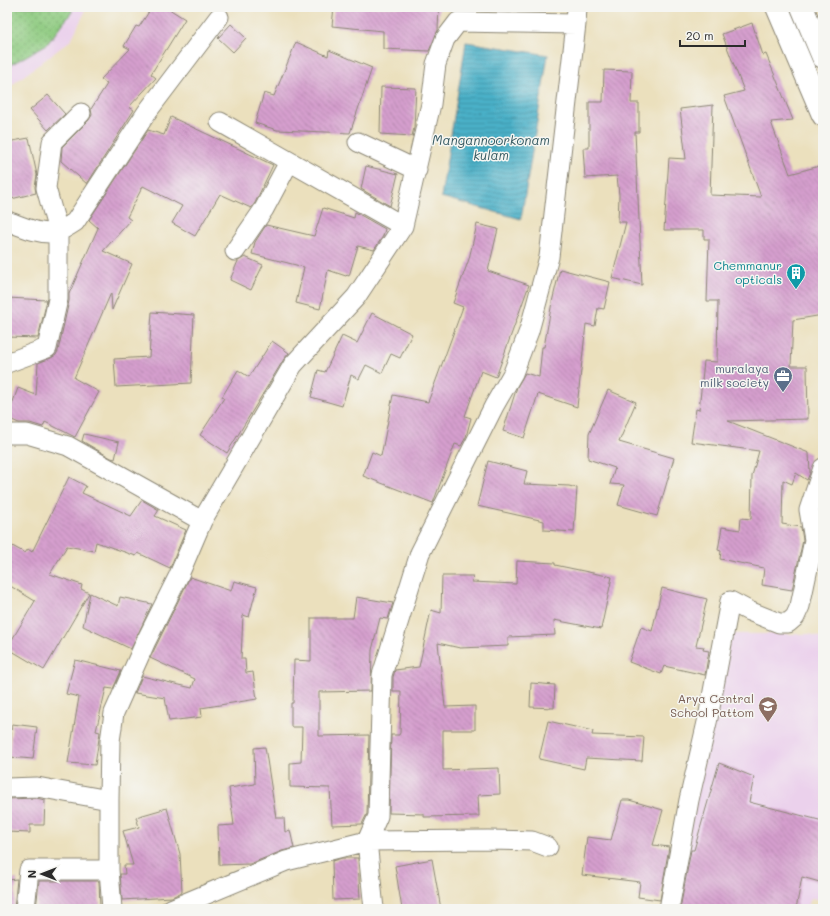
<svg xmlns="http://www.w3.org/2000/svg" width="830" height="916" viewBox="0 0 830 916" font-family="Mali,sans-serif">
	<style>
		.built { fill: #ebd1ec }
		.grass { fill: url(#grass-dots); stroke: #5c7a55 }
		.water { fill: url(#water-rules); stroke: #3a6e7a }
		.building { fill: url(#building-back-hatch) }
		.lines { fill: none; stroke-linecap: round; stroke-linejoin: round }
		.street-casing { stroke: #8b8674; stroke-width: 21 }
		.primary-casing { stroke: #8b8674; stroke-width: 24 }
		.street { stroke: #fff; stroke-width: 19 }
		.primary { stroke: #fff; stroke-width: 22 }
		.labels { text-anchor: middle; stroke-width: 3; stroke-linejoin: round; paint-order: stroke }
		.culture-label { font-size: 12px; fill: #0d838f; stroke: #f6f6f2; text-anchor: end }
		.service-label { font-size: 12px; fill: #4e5e75; stroke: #f6f6f2; text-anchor: end }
		.education-label { font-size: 12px; fill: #785e54; stroke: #f6f6f2; text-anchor: end }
		.water-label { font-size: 13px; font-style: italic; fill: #365a62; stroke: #f6f6f2 }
	</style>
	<defs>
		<pattern id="grass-dots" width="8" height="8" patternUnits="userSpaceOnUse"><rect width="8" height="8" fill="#8dca7f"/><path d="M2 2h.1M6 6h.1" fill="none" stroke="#73a468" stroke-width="1.8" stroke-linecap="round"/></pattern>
		<pattern id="water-rules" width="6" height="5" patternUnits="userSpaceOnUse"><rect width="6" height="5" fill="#49b0c8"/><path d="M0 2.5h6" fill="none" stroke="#3d8fa3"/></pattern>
		<pattern id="building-back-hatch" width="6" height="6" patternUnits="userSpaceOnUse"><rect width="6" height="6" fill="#d59fce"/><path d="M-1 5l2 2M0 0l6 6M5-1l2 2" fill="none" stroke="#ad82a7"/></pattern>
	</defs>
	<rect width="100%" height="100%" fill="#f6f6f2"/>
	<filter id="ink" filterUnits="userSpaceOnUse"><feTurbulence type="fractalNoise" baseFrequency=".025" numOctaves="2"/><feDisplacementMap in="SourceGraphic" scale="8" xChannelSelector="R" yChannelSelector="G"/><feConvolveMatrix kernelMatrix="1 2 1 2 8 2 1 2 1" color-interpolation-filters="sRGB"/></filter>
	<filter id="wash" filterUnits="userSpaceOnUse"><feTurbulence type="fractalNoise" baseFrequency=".012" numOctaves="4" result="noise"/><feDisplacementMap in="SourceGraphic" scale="16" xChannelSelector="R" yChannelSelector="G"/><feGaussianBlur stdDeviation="0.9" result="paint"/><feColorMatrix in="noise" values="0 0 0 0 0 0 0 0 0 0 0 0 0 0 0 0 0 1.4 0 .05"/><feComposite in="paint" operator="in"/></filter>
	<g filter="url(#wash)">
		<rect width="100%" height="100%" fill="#ebe0bd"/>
		<path class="built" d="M7,7H83L85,12L71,40L13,84L7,87Z
			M731,634H810L823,638V900L811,898L807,909H672Z"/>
		<path class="grass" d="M7,7H71L72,12L47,44L7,67Z"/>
		<path class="water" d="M466,42L548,55L521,219L441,197Z"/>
		<g id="blocks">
			<path class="building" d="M152,7H166L185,19L151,74L156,78L129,107L134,110L87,184L61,161L62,147L89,120L92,115L91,109L107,84L101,79L130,49L124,46L136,26L139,27Z
				M334,7H439L438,30L429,51L383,49V31L332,26Z
				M752,23L763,55L766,54L793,120L771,122L790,174L823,165V315L793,320L791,366H807L808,419L728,421L809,453L810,473L807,480L796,473L792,484L783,480L782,524L801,527L803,540L792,590L762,585L764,568L720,559L721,551L718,550L722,527L740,530L741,518L751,519L752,476L759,451L691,442L696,409L699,410L704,361L717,362L718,301H707L709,239H704V230H664L669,158L686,159L680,109L713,105L710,195L761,197L724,96L744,91L722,34Z
				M231,24L246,38L233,52L218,38Z
				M296,42L328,56L329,50L372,68L350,133L277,130L255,123L264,93L274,96Z
				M604,70L632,71L631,103H639V132H635L642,285L612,278L626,222H618L619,195L617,176L585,178L583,148H589V102H603Z
				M381,87L416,88L414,128L412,136L380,134Z
				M48,95L65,114L48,130L30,110Z
				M171,117L273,165L255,203L251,208L220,194L195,236L172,223L182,206L143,186L127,217L131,220L103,251L132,264L112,310L111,293L74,378L99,392L75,437L45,422L43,427L30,423H19L7,418L18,388L36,395L38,363L51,358L56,355L58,351L69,301V294L98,228L89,220L148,130L164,135Z
				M29,138L37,175L35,187L36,193L7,200V142Z
				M366,166L398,174L390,206L361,189Z
				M323,208L354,218L355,212L385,229L383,236L374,250L358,246L349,276L347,275L346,276L328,270L320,309L296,303L304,267L252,254L255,242L266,225L314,236Z
				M477,224L498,229L488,271L529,285L496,377L481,371L465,416L471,418L466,437L461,446L455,444L433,503L363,476L372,452L381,456L393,395L428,402L463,307L453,303L469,259Z
				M245,257L263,265L251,290L230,280L238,261Z
				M560,269L610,282L604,309L598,308L595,326L586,324L577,407L538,394L524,438L503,431L517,387L525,373L539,377L542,347H544L552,302Z
				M7,298L47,300L38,338L7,337Z
				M152,312L194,315L191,383L116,387L114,359L149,357Z
				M372,313L412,334L400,358L391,354L382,373L366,365L359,379L351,375L342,406L311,397L318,370L325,372L342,336L357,343Z
				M272,341L289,353L284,359L227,453L200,435L224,398L222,397L238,370L249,377Z
				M608,390L636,402L619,442L674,458L657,516L618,505L624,485L610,484L615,468L588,459L589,434Z
				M84,434L119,442L115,459L111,458L82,441Z
				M488,461L527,471L524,484L569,486L577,488L574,532L544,530V521L477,506Z
				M69,477L86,486L82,493L131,516L142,500L159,510L155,516L186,530L170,568L138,553L136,556L96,542L94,551L67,546L50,574L82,585L81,589L89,593L44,670L7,648L35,601L7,584V543L25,553L28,549L32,552Z
				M517,561L555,563V565L612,577L601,629L554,620L555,635L508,637V646L460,648L438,643L445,707L475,706V730H443V770L499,768L500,794L478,795L479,816L424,817V814L389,813L391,735H399L400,733L401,691H393V677L395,670L419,667L431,610L441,613L442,576H473L472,582L516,584Z
				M190,577L231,591L234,581L257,587L249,617L243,615L241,659H245L246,673L253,672L257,699L201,708L202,717L169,721L165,698L135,693L142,676L192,688L195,679L150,658Z
				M662,588L707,599L696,646L704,647L703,650L709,651L705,675L664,666L661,674L629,662L641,627L652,631Z
				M90,593L118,606L120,597L152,604L131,649L83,626Z
				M356,597L393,603L388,619L380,618L372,650L371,691L319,692V736L369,735L367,814L362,824L332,825L330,788L290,787V763L301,762L302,727H291V703H293L294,660L311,661V618H353Z
				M75,660L121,671L113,689L106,688L96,731L100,732L95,765L68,763L79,697L66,694Z
				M531,683L555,685L554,708L530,707Z
				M548,721L593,731L592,735L644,737L642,761L586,758L584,769L539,759Z
				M12,724L37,727L33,759L9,757Z
				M265,747L276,818H284L285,832L290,830L294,848L282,851L250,864L219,865L218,826L234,825L229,788L255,784L254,748Z
				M719,763L754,777L749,802L823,821V883L802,877L796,909H680L691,850H694Z
				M36,798L45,800L44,825H30V833L7,832V799Z
				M622,800H629L663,810L653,845L669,847L660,900L638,897L640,882L582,875L587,837L611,840Z
				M167,808L180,854L182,892L172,897L122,900L120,874H125L124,865H133L123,831L139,827L136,817Z
				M342,858H358L360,899L333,900L332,861Z
				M432,859L441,909H402L395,866Z
				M17,879L14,909H7V880Z
				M39,881H99L100,909H36Z"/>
		</g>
	</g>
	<g filter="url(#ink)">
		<use href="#blocks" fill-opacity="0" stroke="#8b8674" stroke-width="1"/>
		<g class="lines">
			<g class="street-casing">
				<path id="street" d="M220,122L403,226
					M358,142L417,170
					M7,221C21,226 37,234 52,233C61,232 68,226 75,222L147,112L219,17
					M235,251L264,209L289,162
					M7,363L47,348L58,299V231L46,188L52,142L81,113
					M7,434H27L68,446L202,521
					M7,788L37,787L109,800
					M25,909L29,870H109
					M112,909L109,870V800L110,741L114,713L146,641L178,577L202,521L293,365L356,297L403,226L431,104L436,64L445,39L458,22L576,24L577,7
					M171,909L286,861L367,841L488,840L532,841L548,847
					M374,909L367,841L378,816L382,675L420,553L494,406L513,373L529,331L549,257L576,24
					M669,909L689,800L708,718L730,601L749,611L779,623H788L795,617L800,606L814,540L809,510L823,468"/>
			</g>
			<g class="primary-casing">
				<path id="primary" d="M777,7L823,115
					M802,7L823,57"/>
			</g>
			<use href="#street" class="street"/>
			<use href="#primary" class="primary"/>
		</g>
	</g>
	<defs>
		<g id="building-pin" transform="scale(1)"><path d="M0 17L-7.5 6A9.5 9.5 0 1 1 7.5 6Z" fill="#0f9aa8" stroke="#f6f6f2"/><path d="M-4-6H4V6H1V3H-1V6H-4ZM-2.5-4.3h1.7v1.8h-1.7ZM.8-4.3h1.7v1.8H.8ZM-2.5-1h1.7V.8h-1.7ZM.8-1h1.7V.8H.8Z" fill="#fff"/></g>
		<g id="office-pin" transform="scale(1)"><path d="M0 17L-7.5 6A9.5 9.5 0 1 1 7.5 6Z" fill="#5c6f8a" stroke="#f6f6f2"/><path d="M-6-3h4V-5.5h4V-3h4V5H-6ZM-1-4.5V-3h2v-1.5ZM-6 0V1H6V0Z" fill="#fff"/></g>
		<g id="school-pin" transform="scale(1)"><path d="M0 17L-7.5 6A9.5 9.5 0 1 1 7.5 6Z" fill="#8d6e63" stroke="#f6f6f2"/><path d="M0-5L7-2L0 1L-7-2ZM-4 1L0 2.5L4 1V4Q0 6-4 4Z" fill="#fff"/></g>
	</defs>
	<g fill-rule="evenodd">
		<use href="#building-pin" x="796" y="273"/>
		<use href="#office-pin" x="783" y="376"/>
		<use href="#school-pin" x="768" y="706"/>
	</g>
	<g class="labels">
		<g class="culture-label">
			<text x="782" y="270">Chemmanur<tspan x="782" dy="14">opticals</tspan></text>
		</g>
		<g class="service-label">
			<text x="769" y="373">muralaya<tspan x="769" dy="14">milk society</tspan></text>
		</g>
		<g class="education-label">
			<text x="754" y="703">Arya Central<tspan x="754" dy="14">School Pattom</tspan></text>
		</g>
		<g class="water-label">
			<text x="491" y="145">Mangannoorkonam<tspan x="491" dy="15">kulam</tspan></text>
		</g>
	</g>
	<rect width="830" height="916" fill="none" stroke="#f6f6f2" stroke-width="24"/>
	<g transform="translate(42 874) rotate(270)" stroke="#f6f6f2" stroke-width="3" paint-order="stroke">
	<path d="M0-3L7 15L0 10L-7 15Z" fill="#2b2b2b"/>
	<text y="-6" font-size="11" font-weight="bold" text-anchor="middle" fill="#2b2b2b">N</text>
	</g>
	<path d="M680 40v6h65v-6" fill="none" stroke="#2b2b2b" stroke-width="2"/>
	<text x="686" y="40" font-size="12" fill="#2b2b2b" stroke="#f6f6f2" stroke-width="3" paint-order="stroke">20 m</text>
</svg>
